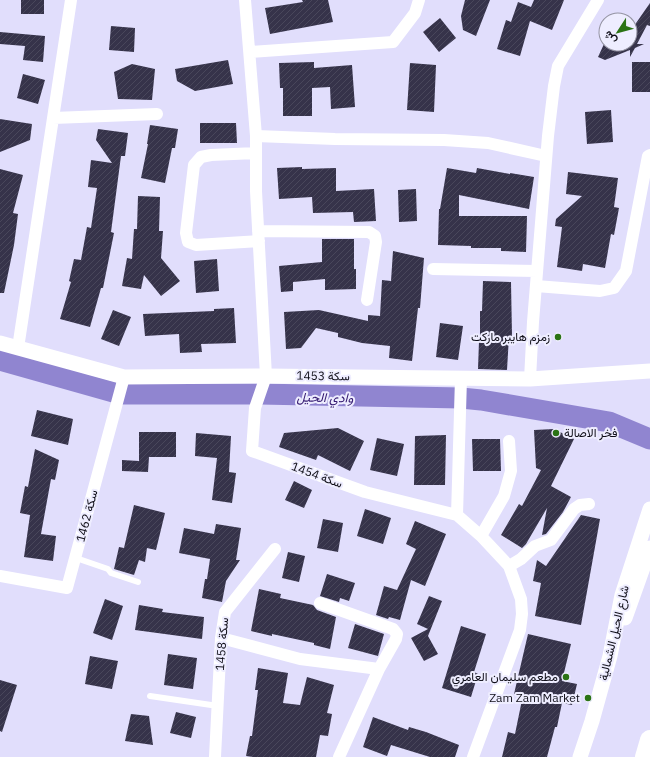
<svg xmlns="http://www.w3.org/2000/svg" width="650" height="757" viewBox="0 0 650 757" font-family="'IBM Plex Sans',Vazirmatn,sans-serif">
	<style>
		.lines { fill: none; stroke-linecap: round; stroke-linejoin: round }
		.river { stroke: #9085d0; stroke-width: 21 }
		.building { fill: url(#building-hatch) }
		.service { stroke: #fff; stroke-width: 6 }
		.minor { stroke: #fff; stroke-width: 12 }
		.tertiary { stroke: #fff; stroke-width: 15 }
		.trunk { stroke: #fff; stroke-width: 20 }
		.poi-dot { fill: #2b7315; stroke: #eeedff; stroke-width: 1.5 }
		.labels { text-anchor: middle; stroke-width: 4; stroke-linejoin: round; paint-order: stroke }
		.poi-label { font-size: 12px; fill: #0f0e18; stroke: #eeedff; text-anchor: end }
		.street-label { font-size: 12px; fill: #0f0e18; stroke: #eeedff }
		.water-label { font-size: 13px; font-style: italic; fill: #32176f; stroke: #eeedff }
	</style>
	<defs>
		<pattern id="building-hatch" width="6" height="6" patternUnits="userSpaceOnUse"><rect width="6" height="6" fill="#36334a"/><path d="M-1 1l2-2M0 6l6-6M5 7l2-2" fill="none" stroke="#49475b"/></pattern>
	</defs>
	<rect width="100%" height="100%" fill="#e1defc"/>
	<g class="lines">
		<path class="river" d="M0,360L120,394H259L461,398L481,400L609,422L650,439"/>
	</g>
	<path class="building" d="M21,0H44V14H21Z
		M302,0H328L333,22L270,34L265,8L303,2Z
		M465,0H490L476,36L463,30L461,16Z
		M534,0H564L552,30L530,21L520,56L497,49L506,20L511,22L518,2L531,7Z
		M650,3V26L647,25L637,44H644L635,48L630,57V50L605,60L598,57L604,44H630V24L634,26Z
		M440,18L456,38L439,52L423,32Z
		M111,26L135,28L134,52L109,50Z
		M0,32L45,36L43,62L23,60L25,46L0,44Z
		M228,60L233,84L195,91L177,81L175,69Z
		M314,62V68L352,65L355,107L331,109L330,87L312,88V116H283V88H280L279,63Z
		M632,62H650V92H632Z
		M410,63L436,65L434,112L407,110Z
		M132,64L155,69L152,100L118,99L114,72Z
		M23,74L45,80L38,104L17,98Z
		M611,110L613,142L587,144L585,112Z
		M0,119L32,124L30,140L0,152Z
		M200,123H236L237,143H200Z
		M150,125L178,129L175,148H172L165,183L141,178L148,144H147Z
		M98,129L128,133L125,156H121L111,232L114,233L103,288H101L90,327L60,319L71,282L69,281L74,259L81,260L87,227L91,228L97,188L88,187L91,160L112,163L96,140Z
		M302,167V169L336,168V191L374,189L376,221L354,222L353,212L313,213L312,197L279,199L277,168Z
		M447,168L476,173L477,168L510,174V173L534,177L529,209L459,195V216H527L526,252L501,251V248H471V246L438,245L439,209H440Z
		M0,169L23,175L13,213L18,214L14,245L4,293H0Z
		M568,172L618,178L614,207L619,208L614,235L611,234L605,268L583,264L582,271L557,267L562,227L555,226L556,219L582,196L566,194Z
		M416,189L417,221L399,222L398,190Z
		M138,196L160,197L159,231H163L161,258L180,281L161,296L144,275L141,289L122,286L127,258L132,259L134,229H137Z
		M322,239H354V269H356V289L325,290V279L293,282V291L281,292L279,266L322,262Z
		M393,251L424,258L420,308H418L412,361L389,358L390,346L362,343L338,337V333L316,328L301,348L286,349L284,312L319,310L368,321V315L380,316L382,280L391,281Z
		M217,259L219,291L196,293L194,261Z
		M483,281L511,282L512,336H509L507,370L478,369L479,341H480V311H482Z
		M234,308L236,343L201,344L202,352L180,353L179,334L145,336L143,314L214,311V309Z
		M113,310L131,317L119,346L101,339Z
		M440,323L463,326L458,360L436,357Z
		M37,410L73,419L68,445L31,436Z
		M338,428L364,441L350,471L318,455L316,460L279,447L284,433Z
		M554,429L574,439L551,486L571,497L563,512L546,534L542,535L547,508L526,544L522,548L501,535L519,504L522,506L541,470L536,468L534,430Z
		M139,432H176V457H149L148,472L122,471V460L139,461Z
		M196,433L231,436L229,472L236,473L232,503L212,500L217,458L195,456Z
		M446,435L445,485H414L415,436Z
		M377,438L404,444L397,476L370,470Z
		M472,439H500L501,471H473Z
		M35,449L59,460L55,480L51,479L41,534L56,536L53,561L24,557L30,515L20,513L25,486L28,487Z
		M294,481L312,490L304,508L285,500Z
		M134,505L165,513L156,550L147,548L145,562L139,560L134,575L114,569L119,547L124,548Z
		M365,509L391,518L383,544L357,536Z
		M581,515L600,519L581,625L535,616L541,583L533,581L537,560L546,566Z
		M323,519L343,523L338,552L317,548Z
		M415,521L446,534L425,586L411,580L400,620L389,617L388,619L376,615L384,586L397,590L416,549L406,544Z
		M216,524L241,528L236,560H240L226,581L222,602L202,598L205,579H207L210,559L179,553L184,528L214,534Z
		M288,552L305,556L299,582L282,578Z
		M327,574L355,583L349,601L340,598L339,602L320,596Z
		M259,589L281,594L280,598L313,605L317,610L336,617L330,649L314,645V643L272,634V636L251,631Z
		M429,596L442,601L428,636L438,654L424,661L411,638L428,629L417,624Z
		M105,599L123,606L112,640L93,633Z
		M139,605L163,609L162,612L204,617L202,639L135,630Z
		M355,624L384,634L378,656L348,648Z
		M461,626L486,634L474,672L478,674L471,697L442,688Z
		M528,634L571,644L562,681L577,684L572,705L562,703L557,727H555L547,757H502L508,732L515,734L523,695L514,694Z
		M168,654L197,658L193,689L164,685Z
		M90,656L118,661L112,689L85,684Z
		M258,668L288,673L283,703L300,705L307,677L334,685L327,713L332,714L328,736L320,735L316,757H253L246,756L250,736H252L258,690H255Z
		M0,680L17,685L2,732L0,731Z
		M176,712L196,717L191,738L170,733Z
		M131,714L149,716L153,745L125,741Z
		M373,717L408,730L409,727L426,732L459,745L455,757H430L391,745L387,756L363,747Z"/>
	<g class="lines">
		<path class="service" d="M76,558L108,569L111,573L138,582
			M150,696L218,706"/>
		<path class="minor" d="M245,0L256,136V191L266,376L255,408L252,451L365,492L457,515L481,536L509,566L521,599L522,614L520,630L473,757
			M250,52L393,42L415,13L419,0
			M53,118L157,114
			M256,136L335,139L444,140L488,143L546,156
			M256,153L211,155L201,157L194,165L186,233L188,242L196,245L259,241
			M258,231L369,232L375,236L376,242L367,300
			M433,269L537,271
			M536,286L600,291L614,288L626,271L648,156L650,155
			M18,348L71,0
			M530,379L533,322L548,136L554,86L558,66L598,0
			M457,515L461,378
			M481,536L504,496L511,471L509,441
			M509,566L521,559L535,546L551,540L574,509L580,505L589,504
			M0,576L67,588L124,377
			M320,603L393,629L397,634L396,639L379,669
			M221,638L300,659L379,669L339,757
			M215,757L221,638L225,612L275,549"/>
		<path class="tertiary" d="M0,343L124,377L266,376L530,379L650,371
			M625,618L650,548
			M580,757L592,721L610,656L622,595L650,509"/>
		<path class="trunk" d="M645,757L650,740"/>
	</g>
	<g class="poi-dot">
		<circle cx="558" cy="337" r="4"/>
		<circle cx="556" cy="433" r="4"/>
		<circle cx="566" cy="677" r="4"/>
		<circle cx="588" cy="698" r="4"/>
	</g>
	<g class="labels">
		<g class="poi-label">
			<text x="550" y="341">زمزم هايبر ماركت</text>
			<text x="564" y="437" text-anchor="start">فخر الاصالة</text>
			<text x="558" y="681">مطعم سليمان العامري</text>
			<text x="580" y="702">Zam Zam Market</text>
		</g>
		<g class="street-label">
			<text transform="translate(323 376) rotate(1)" y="4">سكة 1453</text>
			<text transform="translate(317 475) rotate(20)" y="4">سكة 1454</text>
			<text transform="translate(87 516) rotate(-75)" y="4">سكة 1462</text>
			<text transform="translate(614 633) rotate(-77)" y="4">شارع الحيل الشمالية</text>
			<text transform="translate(222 644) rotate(-85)" y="4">سكة 1458</text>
		</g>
		<g class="water-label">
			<text transform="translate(325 397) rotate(1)" y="5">وادي الحيل</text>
		</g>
	</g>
	<g transform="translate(618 32) rotate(234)"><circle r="19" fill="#eeedff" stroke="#9594a3"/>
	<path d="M0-3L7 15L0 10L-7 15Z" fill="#2b7315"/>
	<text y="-6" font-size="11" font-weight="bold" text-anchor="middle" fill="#0f0e18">ش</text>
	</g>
</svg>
